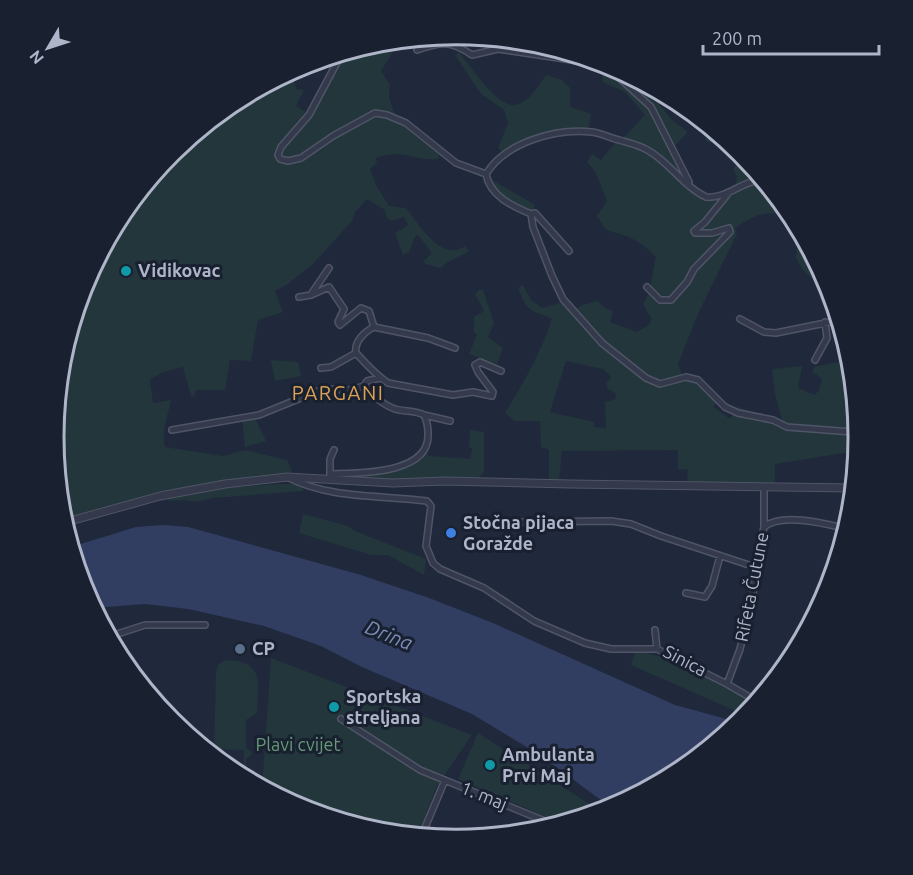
<svg xmlns="http://www.w3.org/2000/svg" width="913" height="875" viewBox="0 0 913 875" font-family="Ubuntu,sans-serif">
	<style>
		.green { fill: #22363c; fill-rule: evenodd }
		.water { fill: #313e62 }
		.lines { fill: none; stroke-linecap: round; stroke-linejoin: round }
		.minor-casing { stroke: #4f5566; stroke-width: 8 }
		.tertiary-casing { stroke: #4f5566; stroke-width: 9 }
		.minor { stroke: #343a4b; stroke-width: 5 }
		.tertiary { stroke: #343a4b; stroke-width: 7 }
		.culture-dot { fill: #0f9aa8; stroke: #192030; stroke-width: 2 }
		.shop-dot { fill: #3f7fe0; stroke: #192030; stroke-width: 2 }
		.service-dot { fill: #5c6f8a; stroke: #192030; stroke-width: 2 }
		.labels { text-anchor: middle; stroke-width: 6; stroke-linejoin: round; paint-order: stroke }
		.poi-label { font-size: 18px; font-weight: bold; fill: #afb5c8; stroke: #192030; text-anchor: start }
		.street-label { font-size: 18px; fill: #afb5c8; stroke: #192030 }
		.park-label { font-size: 18px; fill: #649a78; stroke: #192030 }
		.neighbourhood-label { font-size: 20px; letter-spacing: 1.5px; fill: #dba156; stroke: #192030 }
		.water-label { font-size: 20px; font-style: italic; fill: #7c8db7; stroke: #192030 }
		.rim { fill: none; stroke: #afb5c8; stroke-width: 3 }
	</style>
	<rect width="100%" height="100%" fill="#20283b"/>
	<path class="green" d="M400,40L381,71L390,85L389,97L395,116L418,127L442,149L438,159C415,162 403,148 376,158L377,163L370,169L377,187L389,206L406,208C419,224 441,263 465,246L469,251C459,258 449,259 441,268L425,264L424,261L432,253L418,235L415,237L409,252L403,255L395,233L408,225L404,217L391,221L387,218L385,210L367,199L355,212L352,221L313,264L286,285L275,291L283,312L258,320L251,361L230,360L225,390H196L194,396H191L183,367L163,372L150,380L153,403L171,400C168,416 161,431 165,447L223,456L245,450L287,460L292,472L161,491L62,519L54,437L61,359L84,283L122,213L172,152L233,102L293,70L296,89L304,90L296,106L311,115L336,71L343,53L378,42Z
		M459,52C469,65 495,103 512,105C526,107 540,84 546,75L562,80L570,88V107L591,114L588,130L536,138L502,152L498,148L508,123L504,110L481,94L455,55Z
		M607,64L668,96L658,103L672,120L688,132L674,147L654,105Z
		M601,67L648,108L688,186C702,199 706,198 722,203L737,190L735,187L737,177L733,170L737,162L721,148L722,145L715,139L710,143L705,140L713,129L742,153L795,220C769,208 758,213 735,228L737,234L698,314L678,364L682,375C699,374 709,384 719,396L714,407L730,419L738,407L753,412L764,421L773,423L778,427L783,424L775,394L772,369L802,366L798,388L815,395L819,390L822,379L813,372L814,367L842,361L852,365L859,438L858,453H844L775,464V484L687,483L688,470L678,469V450L562,451L559,481H549V450L541,447L540,421H514L505,413C523,384 541,352 552,319C529,308 528,314 518,288L523,285L531,300L542,308L563,302L572,312L582,305L597,301L605,308L613,311L610,322L637,332L650,324L651,318L643,304C653,289 651,274 656,257C639,240 630,236 606,230L597,216L607,201L595,171L587,162L592,154L601,160L620,137H624L645,115L625,92L603,82ZM566,361L603,369L611,377L606,384L608,389L615,393L616,399L605,402L606,428L594,427V422L550,412Z
		M492,180L534,204V209C516,210 502,196 491,183Z
		M800,229L829,284L834,299L802,269L796,257Z
		M479,290H483L494,323L488,337L503,348L497,364L469,354L477,334L474,333V317L484,311L475,294Z
		M271,360L298,362L301,376L275,381Z
		M253,414L266,441L245,447L242,416Z
		M470,430L484,432V473L479,477L384,480L325,475L328,472C365,472 389,471 421,451L430,456L470,459L472,449L469,446Z
		M275,484H292L303,488V491L214,498L195,502L185,500L169,501L168,498L226,488Z
		M303,514L348,526L355,531L426,559L424,575L388,555H371L299,533Z
		M635,651L678,660L756,705L747,716L631,665Z
		M271,658L472,735L437,786L417,837L378,833L302,810L262,788Z
		M226,660C265,661 258,683 257,713L246,720V748L252,752L251,755L246,759L247,780L244,778V750L214,749L216,672L219,664Z
		M478,733L602,812L563,824L458,779Z"/>
	<path class="water" d="M164,525L188,527L361,575L429,598L493,623L675,705L741,723L680,773L613,809L540,755L472,714L362,667L321,646L264,626L188,609L145,604L93,608L84,591L71,547L136,527Z"/>
	<g class="lines">
		<g class="minor-casing">
			<path id="minor" d="M417,50C441,42 450,40 472,55L498,49L605,65
				M342,53L309,115L281,147L278,155L280,159L288,161L301,158L333,136L375,113L387,115L406,123L456,163L486,174
				M603,63L651,107L689,182
				M764,180C742,180 728,199 706,197C684,187 670,163 649,151C640,145 629,143 619,140C610,138 601,133 592,132C556,128 506,142 486,174C490,196 512,206 531,214L533,227L552,276L563,299L602,343L646,378L660,384L686,377L698,380L725,407L738,413L773,420L787,427L852,432L859,435
				M531,214L535,213L569,251
				M694,231L705,222L727,195
				M647,287L660,300H671L687,282L694,269L730,232L729,228L712,233H695L694,231
				M312,293L329,268
				M299,297L311,295L329,287L344,309L338,322L340,325L361,308L369,311L374,327C364,332 354,342 356,353C364,362 379,377 388,383L453,395L473,392L492,396L493,392L478,372L475,365L480,362L501,371
				M740,319L764,332L776,333L840,320
				M374,327L428,338L455,348
				M815,360L827,338L825,322
				M321,368L331,367L356,353
				M424,415L450,421
				M172,430L259,415L318,391L329,389L349,390L364,386
				M330,474V459L334,450
				M289,478C331,499 381,495 427,501L431,506L426,546L433,563L440,569L484,588L534,621L585,643L611,649H657
				M330,479V474C358,473 431,475 428,433C428,426 427,421 424,415C415,410 405,412 395,409C384,405 371,395 364,386L367,381L380,378
				M521,522L611,521L631,524L661,536L755,567
				M764,527C782,512 827,524 848,529
				M686,593L705,597L712,586L720,556
				M655,630L657,649L727,684L758,702
				M108,637L145,625H205
				M727,684L740,649L753,594L756,563L764,527V487
				M341,719L420,770L557,826
				M425,830L448,840
				M421,837L445,780"/>
		</g>
		<g class="tertiary-casing">
			<path id="tertiary" d="M63,523L160,496L225,484L287,477L393,483L445,481L570,484L855,488"/>
		</g>
		<use href="#minor" class="minor"/>
		<use href="#tertiary" class="tertiary"/>
	</g>
	<g class="culture-dot">
		<circle cx="126" cy="271" r="6"/>
		<circle cx="334" cy="707" r="6"/>
		<circle cx="490" cy="765" r="6"/>
	</g>
	<circle class="shop-dot" cx="451" cy="533" r="6"/>
	<circle class="service-dot" cx="240" cy="649" r="6"/>
	<g class="labels">
		<g class="poi-label">
			<text x="138" y="277">Vidikovac</text>
			<text x="463" y="529">Stočna pijaca<tspan x="463" dy="21">Goražde</tspan></text>
			<text x="252" y="655">CP</text>
			<text x="346" y="703">Sportska<tspan x="346" dy="21">streljana</tspan></text>
			<text x="502" y="761">Ambulanta<tspan x="502" dy="21">Prvi Maj</tspan></text>
		</g>
		<g class="street-label">
			<text transform="translate(752 587) rotate(-79)" y="6">Rifeta Čutune</text>
			<text transform="translate(685 661) rotate(28)" y="6">Sinica</text>
			<text transform="translate(484 796) rotate(22)" y="6">1. maj</text>
		</g>
		<g class="park-label">
			<text x="298" y="751">Plavi cvijet</text>
		</g>
		<g class="neighbourhood-label">
			<text x="338" y="400">PARGANI</text>
		</g>
		<g class="water-label">
			<text transform="translate(389 635) rotate(22)" y="7">Drina</text>
		</g>
	</g>
	<path d="M0 0H913V875H0ZM64 437a392 392 0 1 1 784 0a392 392 0 1 1-784 0Z" fill="#192030" fill-rule="evenodd"/>
	<path class="rim" d="M64 437a392 392 0 1 1 784 0a392 392 0 1 1-784 0Z"/>
	<g transform="translate(48 48) rotate(231)" stroke="#192030" stroke-width="4.5" paint-order="stroke">
	<path d="M0-4.5L10 22L0 15L-10 22Z" fill="#afb5c8"/>
	<text y="-9" font-size="16" font-weight="bold" text-anchor="middle" fill="#afb5c8">N</text>
	</g>
	<path d="M703 45v9h176v-9" fill="none" stroke="#afb5c8" stroke-width="3"/>
	<text x="712" y="45" font-size="18" fill="#afb5c8" stroke="#192030" stroke-width="4.5" paint-order="stroke">200 m</text>
</svg>
